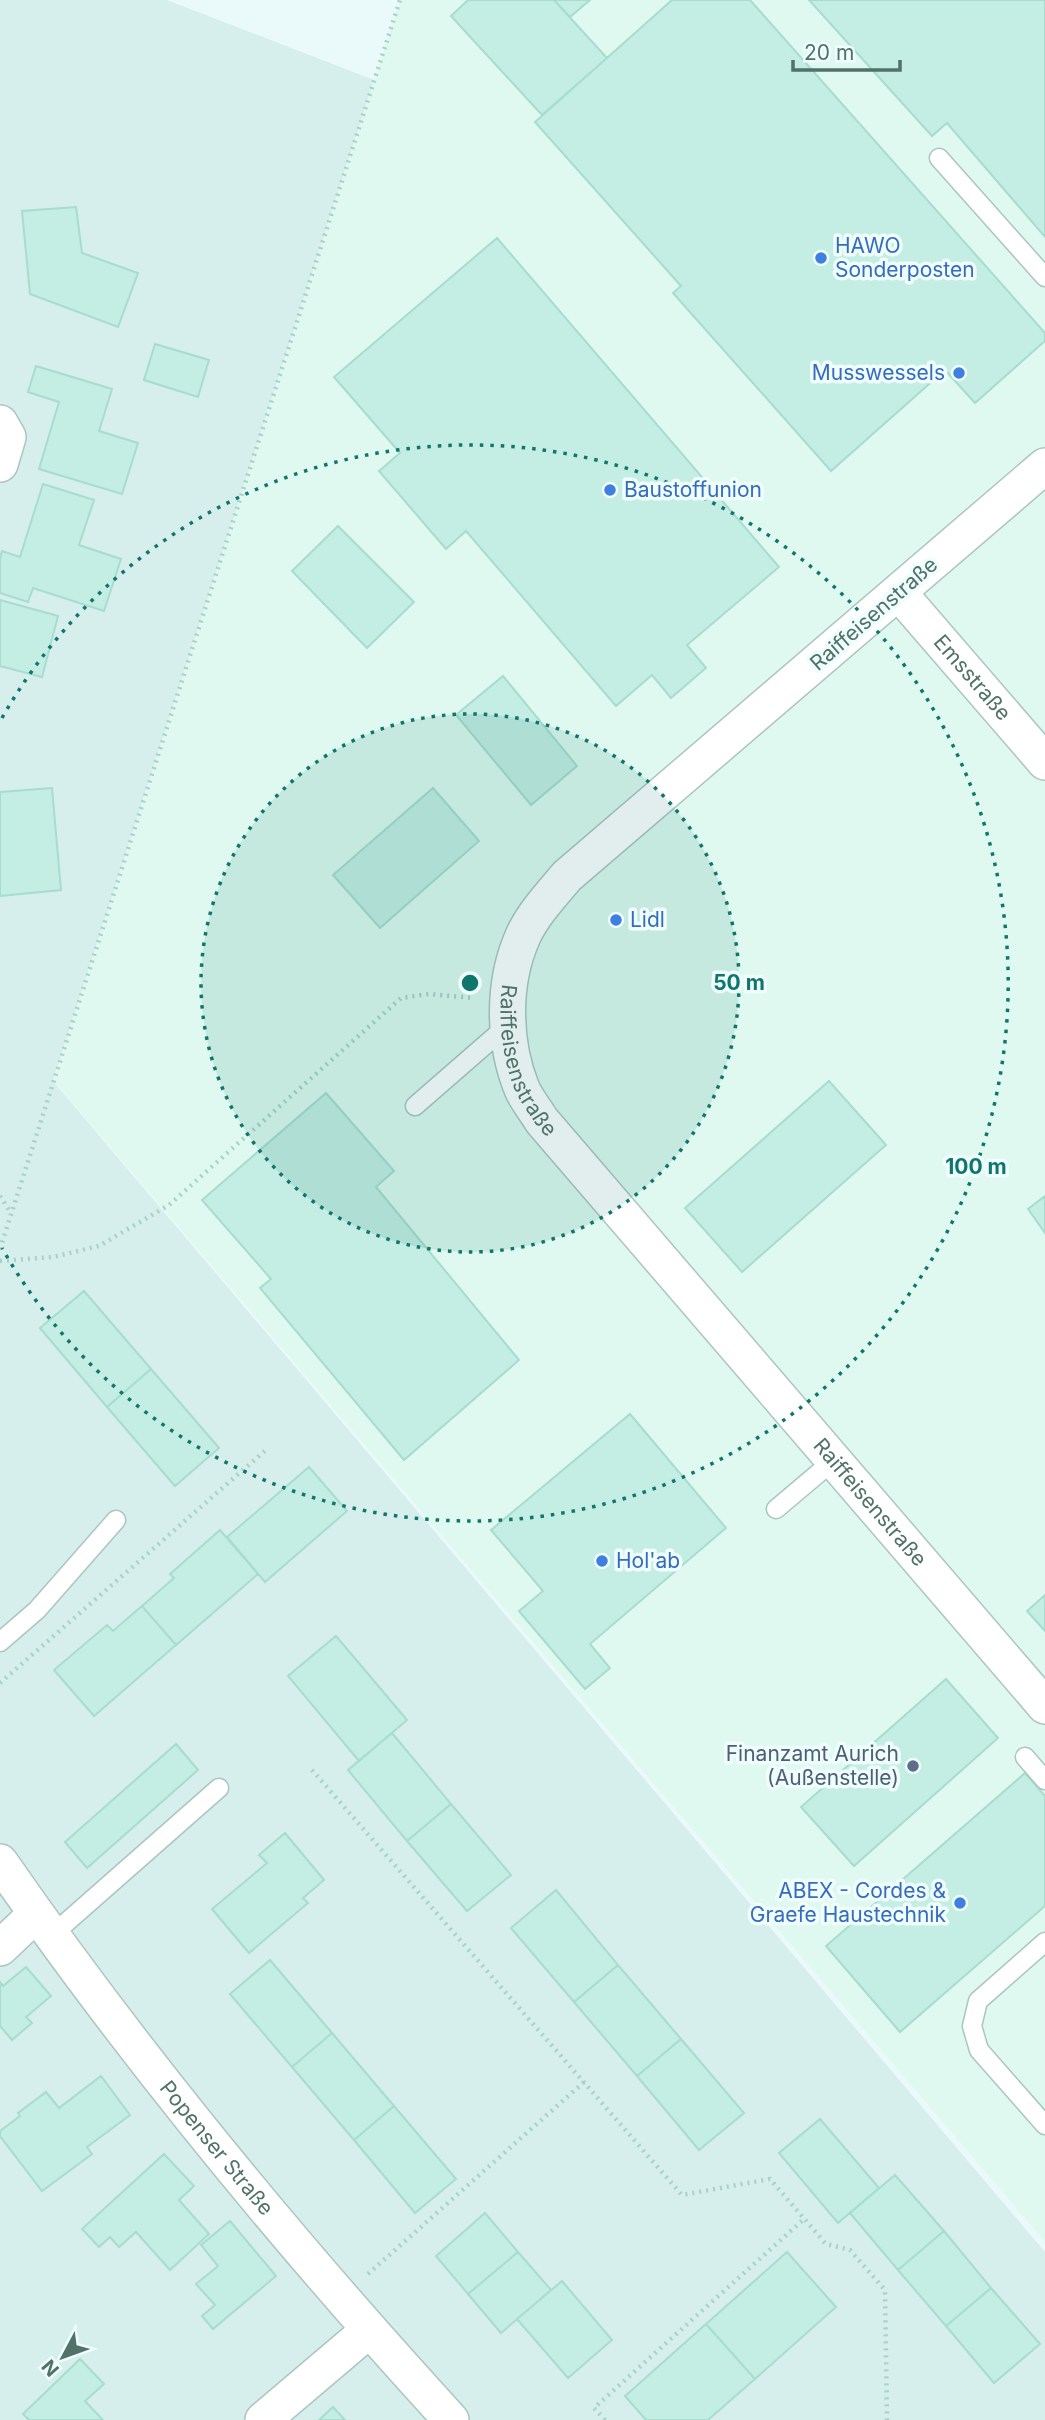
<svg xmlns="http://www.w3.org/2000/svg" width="1045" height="2420" viewBox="0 0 1045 2420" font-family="Inter,sans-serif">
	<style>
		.residential { fill: #d6eeec }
		.commercial { fill: #dff9f0 }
		.building { fill: #c4ede3; stroke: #a6ddcf; stroke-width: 2 }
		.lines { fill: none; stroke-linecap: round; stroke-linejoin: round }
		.service-casing { stroke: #abc6c1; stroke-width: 21 }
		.minor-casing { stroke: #abc6c1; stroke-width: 38 }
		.path { stroke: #a7d2c7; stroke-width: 4.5; stroke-dasharray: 2 5; stroke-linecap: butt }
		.service { stroke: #fff; stroke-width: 18 }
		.minor { stroke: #fff; stroke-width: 35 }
		.ring { fill: none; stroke: #0f766e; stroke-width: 3.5; stroke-dasharray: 3.5 7 }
		.shop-dot { fill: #3f7fe0; stroke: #f0fdfd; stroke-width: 2.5 }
		.service-dot { fill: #5c6f8a; stroke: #f0fdfd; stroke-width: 2.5 }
		.labels { text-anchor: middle; stroke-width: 7; stroke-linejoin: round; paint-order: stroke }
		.shop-label { font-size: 21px; fill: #366cbe; stroke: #f0fdfd; text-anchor: start }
		.street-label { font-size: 21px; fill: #507268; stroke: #f0fdfd }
		.service-label { font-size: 21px; fill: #4e5e75; stroke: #f0fdfd; text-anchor: end }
		.centre { fill: #0f766e; stroke: #f0fdfd; stroke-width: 3.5 }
		.ring-label { font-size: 21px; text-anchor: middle; font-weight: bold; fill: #0f766e; stroke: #f0fdfd; stroke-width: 7; stroke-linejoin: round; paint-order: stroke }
	</style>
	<rect width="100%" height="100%" fill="#eafafa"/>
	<path class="residential" d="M0,0H167L374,80L53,1081L1045,2252V2420H0Z"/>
	<path class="commercial" d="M400,0H1045V2242L53,1080Z"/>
	<path class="building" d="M468,0H554L607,58L542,115L451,16Z
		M554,0H590L570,17Z
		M672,0H750L1045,333V341L975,403L945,370L831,471L673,293L681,286L535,122Z
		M809,0H1045V237L947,123L932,136Z
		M76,207L82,253L138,273L118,327L30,294L22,211Z
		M497,238L779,567L687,645L706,668L671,698L652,675L616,706L466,531L446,549L379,471L400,453L334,377Z
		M155,344L209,360L198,397L144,380Z
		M36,366L112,389L99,431L138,443L122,494L39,469L59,402L28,392Z
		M43,484L94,500L79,545L121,559L104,611L33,588L28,602L0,593V559L2,551L20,557Z
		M338,526L414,602L367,648L292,571Z
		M0,600L58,616L42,677L0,666Z
		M503,676L577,766L531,805L456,715Z
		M52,788L61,890L0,896V792Z
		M433,788L479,841L380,928L333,875Z
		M829,1081L886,1145L742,1272L685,1208Z
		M326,1093L394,1171L376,1187L519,1360L404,1460L260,1288L271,1279L202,1200Z
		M1045,1196V1233L1028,1209Z
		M84,1291L151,1369L107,1407L40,1328Z
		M151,1369L219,1448L175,1486L107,1407Z
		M630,1414L726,1528L590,1644L610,1668L585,1689L519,1611L543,1591L491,1530Z
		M309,1467L347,1511L265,1582L227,1537Z
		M220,1530L258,1574L176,1645L142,1606L174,1578L170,1574Z
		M1045,1595V1631L1027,1611Z
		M142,1606L176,1645L94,1716L54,1670L107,1625L113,1631Z
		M336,1636L407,1720L359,1761L288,1676Z
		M946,1679L998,1738L854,1866L801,1807Z
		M392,1733L451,1804L407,1841L348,1770Z
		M176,1744L198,1770L87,1868L65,1842Z
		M1025,1773L1045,1796V1906L900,2032L826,1946Z
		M451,1804L511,1875L467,1911L407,1841Z
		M285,1833L324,1880L303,1898L308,1903L249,1953L212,1909L267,1863L259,1855Z
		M556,1890L618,1965L574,2002L511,1928Z
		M270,1960L332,2033L292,2067L230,1994Z
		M618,1965L681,2039L637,2076L574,2002Z
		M26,1967L51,1996L26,2017L32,2023L12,2040L0,2026V1982L3,1986Z
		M332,2033L394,2106L354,2140L292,2067Z
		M681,2039L744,2113L699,2150L637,2076Z
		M101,2076L130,2115L87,2147L92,2154L42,2191L0,2136V2131L20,2116L18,2113L46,2092L59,2108Z
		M394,2106L456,2179L415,2213L354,2140Z
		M820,2119L879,2188L838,2223L779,2153Z
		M164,2154L194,2186L179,2200L209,2234L170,2270L136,2232L119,2247L110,2237L99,2247L82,2229Z
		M895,2175L944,2231L898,2270L850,2213Z
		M485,2213L518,2252L468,2294L436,2256Z
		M230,2221L276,2276L213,2329L202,2316L215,2305L196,2284L218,2266L201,2245Z
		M944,2231L991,2288L946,2326L898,2270Z
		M518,2252L551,2290L501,2333L468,2294Z
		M787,2252L836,2307L755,2379L706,2324Z
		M562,2281L612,2340L568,2378L517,2319Z
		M991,2288L1040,2344L994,2383L946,2326Z
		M706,2324L755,2379L708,2420H646L625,2396Z
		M80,2359L104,2384L85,2401L103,2420H29L23,2414Z
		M333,2407L345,2420H319Z"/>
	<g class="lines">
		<g class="service-casing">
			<path id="service" d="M939,158L1045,277
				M415,1106L508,1025
				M776,1509L834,1460
				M0,1642L37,1610L116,1520
				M1025,1757L1045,1780
				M52,1935L219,1788
				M1045,1942L978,2001L972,2026L979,2050L1045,2125"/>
		</g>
		<g class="minor-casing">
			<g id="minor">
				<path d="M0,423L8,437L0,464"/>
				<path id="s1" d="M1045,466L567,876C551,895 533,914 523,936C502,983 503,1042 522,1089C527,1100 536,1111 542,1121L1045,1706"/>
				<path id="s2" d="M899,593L1045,762"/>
				<path id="s3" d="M0,1862C136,2058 290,2244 451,2420"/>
				<path d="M0,1948L36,1914"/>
				<path d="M263,2420L369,2330"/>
			</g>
		</g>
		<path class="path" d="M0,1196L11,1213
			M0,1249L400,0
			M0,1261L53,1257L99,1246L169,1205L401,998L429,994L473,998
			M0,1683L267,1449
			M312,1770L682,2195L770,2179L826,2244L850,2250L885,2290L887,2420
			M368,2274L584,2082
			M605,2420L594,2408L804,2219"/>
		<use href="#service" class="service"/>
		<use href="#minor" class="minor"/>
	</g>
	<circle cx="470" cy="983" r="269" fill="#0f766e" fill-opacity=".12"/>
	<g class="ring">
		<circle cx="470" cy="983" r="269"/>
		<path d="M2 718A538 538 0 1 1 2 1248"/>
	</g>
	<g class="shop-dot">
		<circle cx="821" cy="258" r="7"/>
		<circle cx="959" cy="373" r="7"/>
		<circle cx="610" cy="490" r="7"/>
		<circle cx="616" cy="920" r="7"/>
		<circle cx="602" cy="1561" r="7"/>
		<circle cx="960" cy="1903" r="7"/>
	</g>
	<circle class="service-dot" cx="913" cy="1766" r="7"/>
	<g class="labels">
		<g class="shop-label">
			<text x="835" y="253">HAWO<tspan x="835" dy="24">Sonderposten</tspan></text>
			<text x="945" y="380" text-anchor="end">Musswessels</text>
			<text x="624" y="497">Baustoffunion</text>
			<text x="630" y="927">Lidl</text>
			<text x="616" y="1568">Hol'ab</text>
			<text x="946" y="1898" text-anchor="end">ABEX - Cordes &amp;<tspan x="946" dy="24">Graefe Haustechnik</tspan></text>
		</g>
		<g class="street-label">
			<text transform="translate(874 614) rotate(-41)" y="7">Raiffeisenstraße</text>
			<text dy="7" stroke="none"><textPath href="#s2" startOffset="112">Emsstraße</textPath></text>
			<text dy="7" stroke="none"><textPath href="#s1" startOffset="835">Raiffeisenstraße</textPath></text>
			<text dy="7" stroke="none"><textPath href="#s1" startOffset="1402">Raiffeisenstraße</textPath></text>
			<text dy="7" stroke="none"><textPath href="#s3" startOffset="359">Popenser Straße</textPath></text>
		</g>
		<g class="service-label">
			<text x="899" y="1761">Finanzamt Aurich<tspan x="899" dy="24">(Außenstelle)</tspan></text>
		</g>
	</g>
	<circle cx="470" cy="983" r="10" class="centre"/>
	<g class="ring-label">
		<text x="739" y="990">50 m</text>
		<text x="976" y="1174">100 m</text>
	</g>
	<g transform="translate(63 2357) rotate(229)" stroke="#f0fdfd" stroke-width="5" paint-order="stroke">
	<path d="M0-5L12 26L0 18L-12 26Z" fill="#507268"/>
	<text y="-10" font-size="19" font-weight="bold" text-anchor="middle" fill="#507268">N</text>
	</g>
	<path d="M793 60v10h107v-10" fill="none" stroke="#507268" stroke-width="3.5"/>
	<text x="804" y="60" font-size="21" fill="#507268" stroke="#f0fdfd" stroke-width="5" paint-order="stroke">20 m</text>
</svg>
